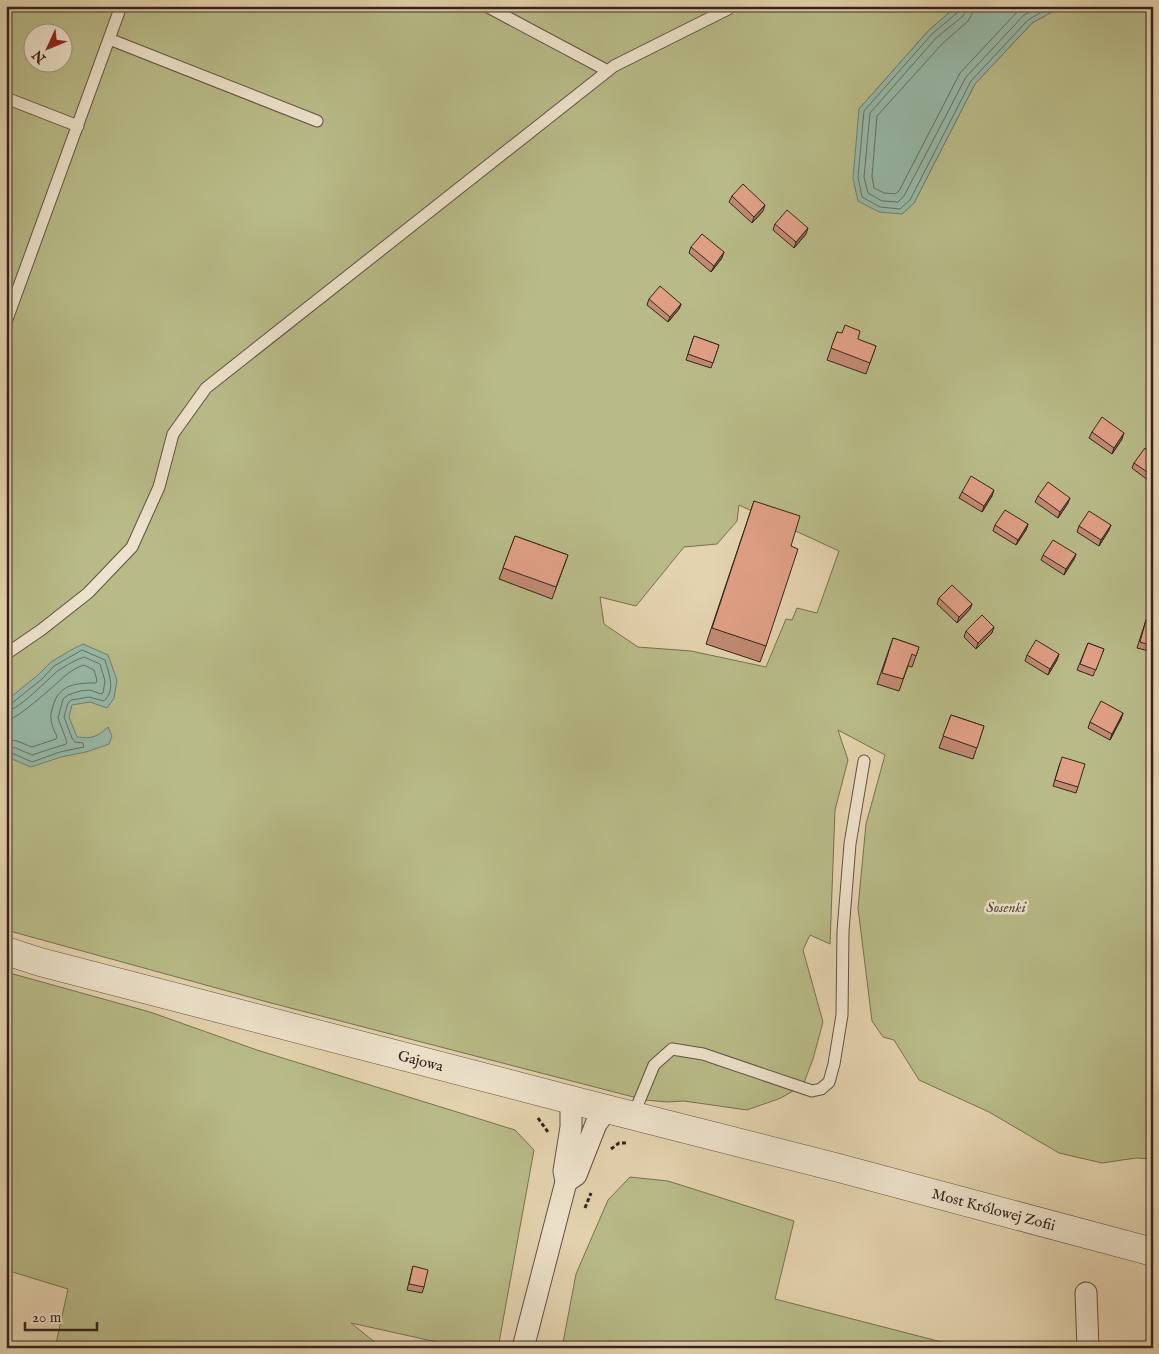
<svg xmlns="http://www.w3.org/2000/svg" width="1159" height="1354" viewBox="0 0 1159 1354" font-family="'IM FELL English',serif">
	<style>
		.green { fill: #b8bb88; stroke: #767052; fill-rule: evenodd }
		.water { fill: #96b8a7; stroke: #6f7d70 }
		.lines { fill: none; stroke-linecap: round; stroke-linejoin: round }
		.shore { stroke: #656e62; stroke-width: 1 }
		.service-casing { stroke: #605042; stroke-width: 13 }
		.minor-casing { stroke: #605042; stroke-width: 23 }
		.tertiary-casing { stroke: #605042; stroke-width: 29 }
		.path { stroke: #34241d; stroke-width: 3; stroke-dasharray: 4 2.5; stroke-linecap: butt }
		.service { stroke: #ede2cb; stroke-width: 11 }
		.minor { stroke: #ede2cb; stroke-width: 21 }
		.tertiary { stroke: #ede2cb; stroke-width: 28 }
		.wall { fill: #c18a73; stroke: #34241d }
		.shaded-wall { fill: #9d705e; stroke: #34241d }
		.building { fill: #e0a086; stroke: #34241d }
		.labels { text-anchor: middle; stroke-width: 5; stroke-linejoin: round; paint-order: stroke }
		.park-label { font-size: 15px; font-style: italic; fill: #554a38; stroke: #ede2cb }
		.street-label { font-size: 15px; fill: #34241d; stroke: #ede2cb }
	</style>
	<rect width="100%" height="100%" fill="#e4d3af"/>
	<filter id="stains"><feTurbulence type="fractalNoise" baseFrequency=".004" numOctaves="4"/><feColorMatrix values="0 0 0 0 .2 0 0 0 0 .09 0 0 0 0 .02 0 0 0 .5 -.17"/></filter>
	<radialGradient id="worn" r=".72"><stop offset=".6" stop-color="#630" stop-opacity="0"/><stop offset="1" stop-color="#630" stop-opacity=".3"/></radialGradient>
	<path class="green" d="M6,6H957L929,30L859,109L902,214L914,203L975,84L1032,23L1063,6H1153V1159L1136,1158L1102,1163L1059,1153L989,1112L919,1080L894,1040L883,1037L872,1021L858,908L866,824L885,755L838,730L848,760L835,810L830,944L810,935L803,950L823,1022L813,1059L803,1085L781,1098L747,1110L684,1101L667,1102L645,1100L271,1003L6,930ZM32,32H62V62H32ZM739,505L839,551L817,613L797,608L792,620L786,619L766,667L691,651L638,647L604,624L600,597L636,606L684,547L717,544L737,521Z
		M6,972L150,1012L257,1050L515,1130L534,1150L498,1348H464L351,1323L382,1348H55L68,1289L6,1270Z
		M630,1177L668,1181L794,1221L775,1299L965,1348H562L576,1274L608,1200Z"/>
	<path class="water" d="M957,6H1063L1032,23L975,84L914,203L902,214L879,212L858,201L853,178L859,109L929,30Z
		M83,644L108,655L117,680L114,698L107,708L90,702L72,705L69,717L77,737C92,739 97,737 108,727L112,736L109,744L86,752L61,757L31,767L12,759L6,758V702L12,696L38,675L51,662L71,650Z"/>
	<g class="lines">
		<path class="shore" d="M959,6L958,12L932,34L864,111L858,177L862,197L880,207L900,209L910,200L971,81L1028,20L1052,6
			M966,6L965,12L963,16L936,38L870,113L864,177L868,193L882,201L898,202L904,196L966,77L1024,15L1040,6
			M973,6L972,14L968,21L942,44L877,116L872,176L874,188L884,193L895,194L899,191L960,73L1018,11L1024,6
			M6,705L11,704L42,679L54,666L82,650L105,660C109,674 116,690 104,701L89,697L71,700L68,703L64,717L72,738L75,742L83,743L84,747L60,752L32,762L14,754L6,753
			M6,711C20,710 47,679 59,670C67,665 75,660 84,657L100,664L105,681L103,693L101,694L90,690L80,691L68,695L63,699L58,718L67,742L66,744L32,755L16,748L6,747
			M6,719L13,718L18,715C29,707 39,699 49,690C60,681 70,669 84,665L94,670L97,680L96,683C76,683 59,684 53,706C52,710 50,714 51,718C51,724 54,731 57,736L56,739L32,747L17,741L6,739"/>
		<g class="service-casing">
			<path id="service" d="M486,6L608,71
				M109,39L317,121
				M6,98L78,126
				M6,322L121,6
				M6,654L41,630L88,593L132,547L159,487L173,434L206,388L614,66L728,9
				M633,1116L654,1065L672,1049L703,1054L812,1091L821,1089L829,1082L834,1064L842,1015L843,931L850,844L864,761"/>
		</g>
		<g class="minor-casing">
			<path id="minor" d="M566,1182L576,1175L596,1124L607,1109
				M1086,1293L1088,1348
				M523,1348L566,1182L564,1171L571,1127V1100"/>
		</g>
		<g class="tertiary-casing">
			<g id="tertiary">
				<path id="s1" d="M6,951L40,962L583,1103L835,1167L1153,1252"/>
			</g>
		</g>
		<path class="path" d="M538,1118L548,1132
			M611,1149L619,1143H628
			M585,1208L591,1193"/>
		<use href="#service" class="service"/>
		<use href="#minor" class="minor"/>
		<use href="#tertiary" class="tertiary"/>
	</g>
	<path class="wall" d="M732,196L763,211L752,223L729,202Z
		M775,224L806,234L794,248L773,230Z
		M691,247L722,258L711,272L689,253Z
		M649,299L681,304L679,309L668,322L647,305Z
		M837,332L876,346L866,374L827,360Z
		M694,336L719,345L711,368L686,360Z
		M1092,432L1122,439L1112,454L1089,438Z
		M1153,454V484L1132,468L1134,463Z
		M962,492L992,496L982,512L959,498Z
		M1038,496L1068,503L1058,518L1035,502Z
		M754,501L791,546L766,646L760,662L706,644Z
		M1028,524L1026,530L1016,545L993,531L995,525Z
		M1079,526L1109,530L1099,546L1077,532Z
		M515,536L568,555L552,599L499,579Z
		M1076,554L1074,559L1064,575L1041,560L1043,555Z
		M939,598L972,604L970,609L957,623L937,604Z
		M1146,620L1153,622V652L1137,648Z
		M966,631L992,633L976,649L964,637Z
		M893,638L919,647L912,667L908,666L899,691L877,684Z
		M1088,643L1104,649L1093,676L1077,670Z
		M1027,655L1057,660L1048,675L1025,661Z
		M1123,713L1121,719L1110,740L1088,728L1090,722Z
		M951,715L984,726L973,759L939,748Z
		M1060,763L1078,787L1076,793L1053,786Z
		M413,1266L424,1287L422,1293L407,1290Z"/>
	<path class="shaded-wall" d="M765,205L763,211L752,223L754,217Z
		M808,228L806,234L794,248L796,242Z
		M724,252L722,258L711,272L714,266Z
		M681,304L679,309L668,322L670,317Z
		M1124,433L1122,439L1112,454L1114,448Z
		M994,490L992,496L982,512L984,506Z
		M1070,498L1068,503L1058,518L1060,512Z
		M1028,524L1026,530L1016,545L1018,540Z
		M1111,525L1109,530L1099,546L1101,540Z
		M1076,554L1074,559L1064,575L1066,569Z
		M972,604L970,609L957,623L959,617Z
		M994,627L992,633L976,649L978,643Z
		M1059,654L1057,660L1048,675L1050,669Z
		M1123,713L1121,719L1110,740L1112,734Z"/>
	<path class="building" d="M743,184L765,205L754,217L732,196Z
		M787,210L808,228L796,242L775,224Z
		M702,234L724,252L714,266L691,247Z
		M660,286L681,304L670,317L649,299Z
		M845,325L860,331L858,339L876,346L870,363L831,348L837,332L842,333Z
		M694,336L719,345L713,363L688,354Z
		M1102,417L1124,433L1114,448L1092,432Z
		M1145,448L1153,454V476L1134,463Z
		M971,476L994,490L984,506L962,492Z
		M1048,482L1070,498L1060,512L1038,496Z
		M754,501L800,516L791,546L798,549L766,646L712,628Z
		M1005,510L1028,524L1018,540L995,525Z
		M1089,511L1111,525L1101,540L1079,526Z
		M515,536L568,555L556,587L503,568Z
		M1053,540L1076,554L1066,569L1043,555Z
		M952,585L972,604L959,617L939,598Z
		M982,615L994,627L978,643L966,631Z
		M1146,620L1153,622V646L1140,642Z
		M893,638L919,647L916,656L912,654L903,679L882,673Z
		M1036,640L1059,654L1050,669L1027,655Z
		M1088,643L1104,649L1096,670L1080,664Z
		M1101,701L1123,713L1112,734L1090,722Z
		M951,715L984,726L977,748L943,736Z
		M1062,757L1085,764L1078,787L1055,780Z
		M413,1266L428,1270L424,1287L409,1284Z"/>
	<g class="labels">
		<g class="park-label">
			<text x="1006" y="912">Sosenki</text>
		</g>
		<g class="street-label">
			<text dy="5" stroke="none"><textPath href="#s1" startOffset="429">Gajowa</textPath></text>
			<text dy="5" stroke="none"><textPath href="#s1" startOffset="1021">Most Królowej Zofii</textPath></text>
		</g>
	</g>
	<rect width="1159" height="1354" fill="none" stroke="#e4d3af" stroke-width="25"/>
	<rect x="8" y="8" width="1144" height="1339" fill="none" stroke="#34241d" stroke-width="2.5"/>
	<rect x="12" y="12" width="1134" height="1329" fill="none" stroke="#34241d"/>
	<g transform="translate(48 48) rotate(226)"><circle r="24" fill="#ede2cb" stroke="#a39685"/>
	<path d="M0-4L9 19L0 12L-9 19Z" fill="#8f2418"/>
	<text y="-8" font-size="14" font-weight="bold" text-anchor="middle" fill="#34241d">N</text>
	</g>
	<path d="M25 1322v8h72v-8" fill="none" stroke="#34241d" stroke-width="2.5"/>
	<text x="32" y="1322" font-size="15" fill="#34241d" stroke="#ede2cb" stroke-width="4" paint-order="stroke">20 m</text>
	<rect width="100%" height="100%" filter="url(#stains)"/>
	<rect width="100%" height="100%" fill="url(#worn)"/>
</svg>
